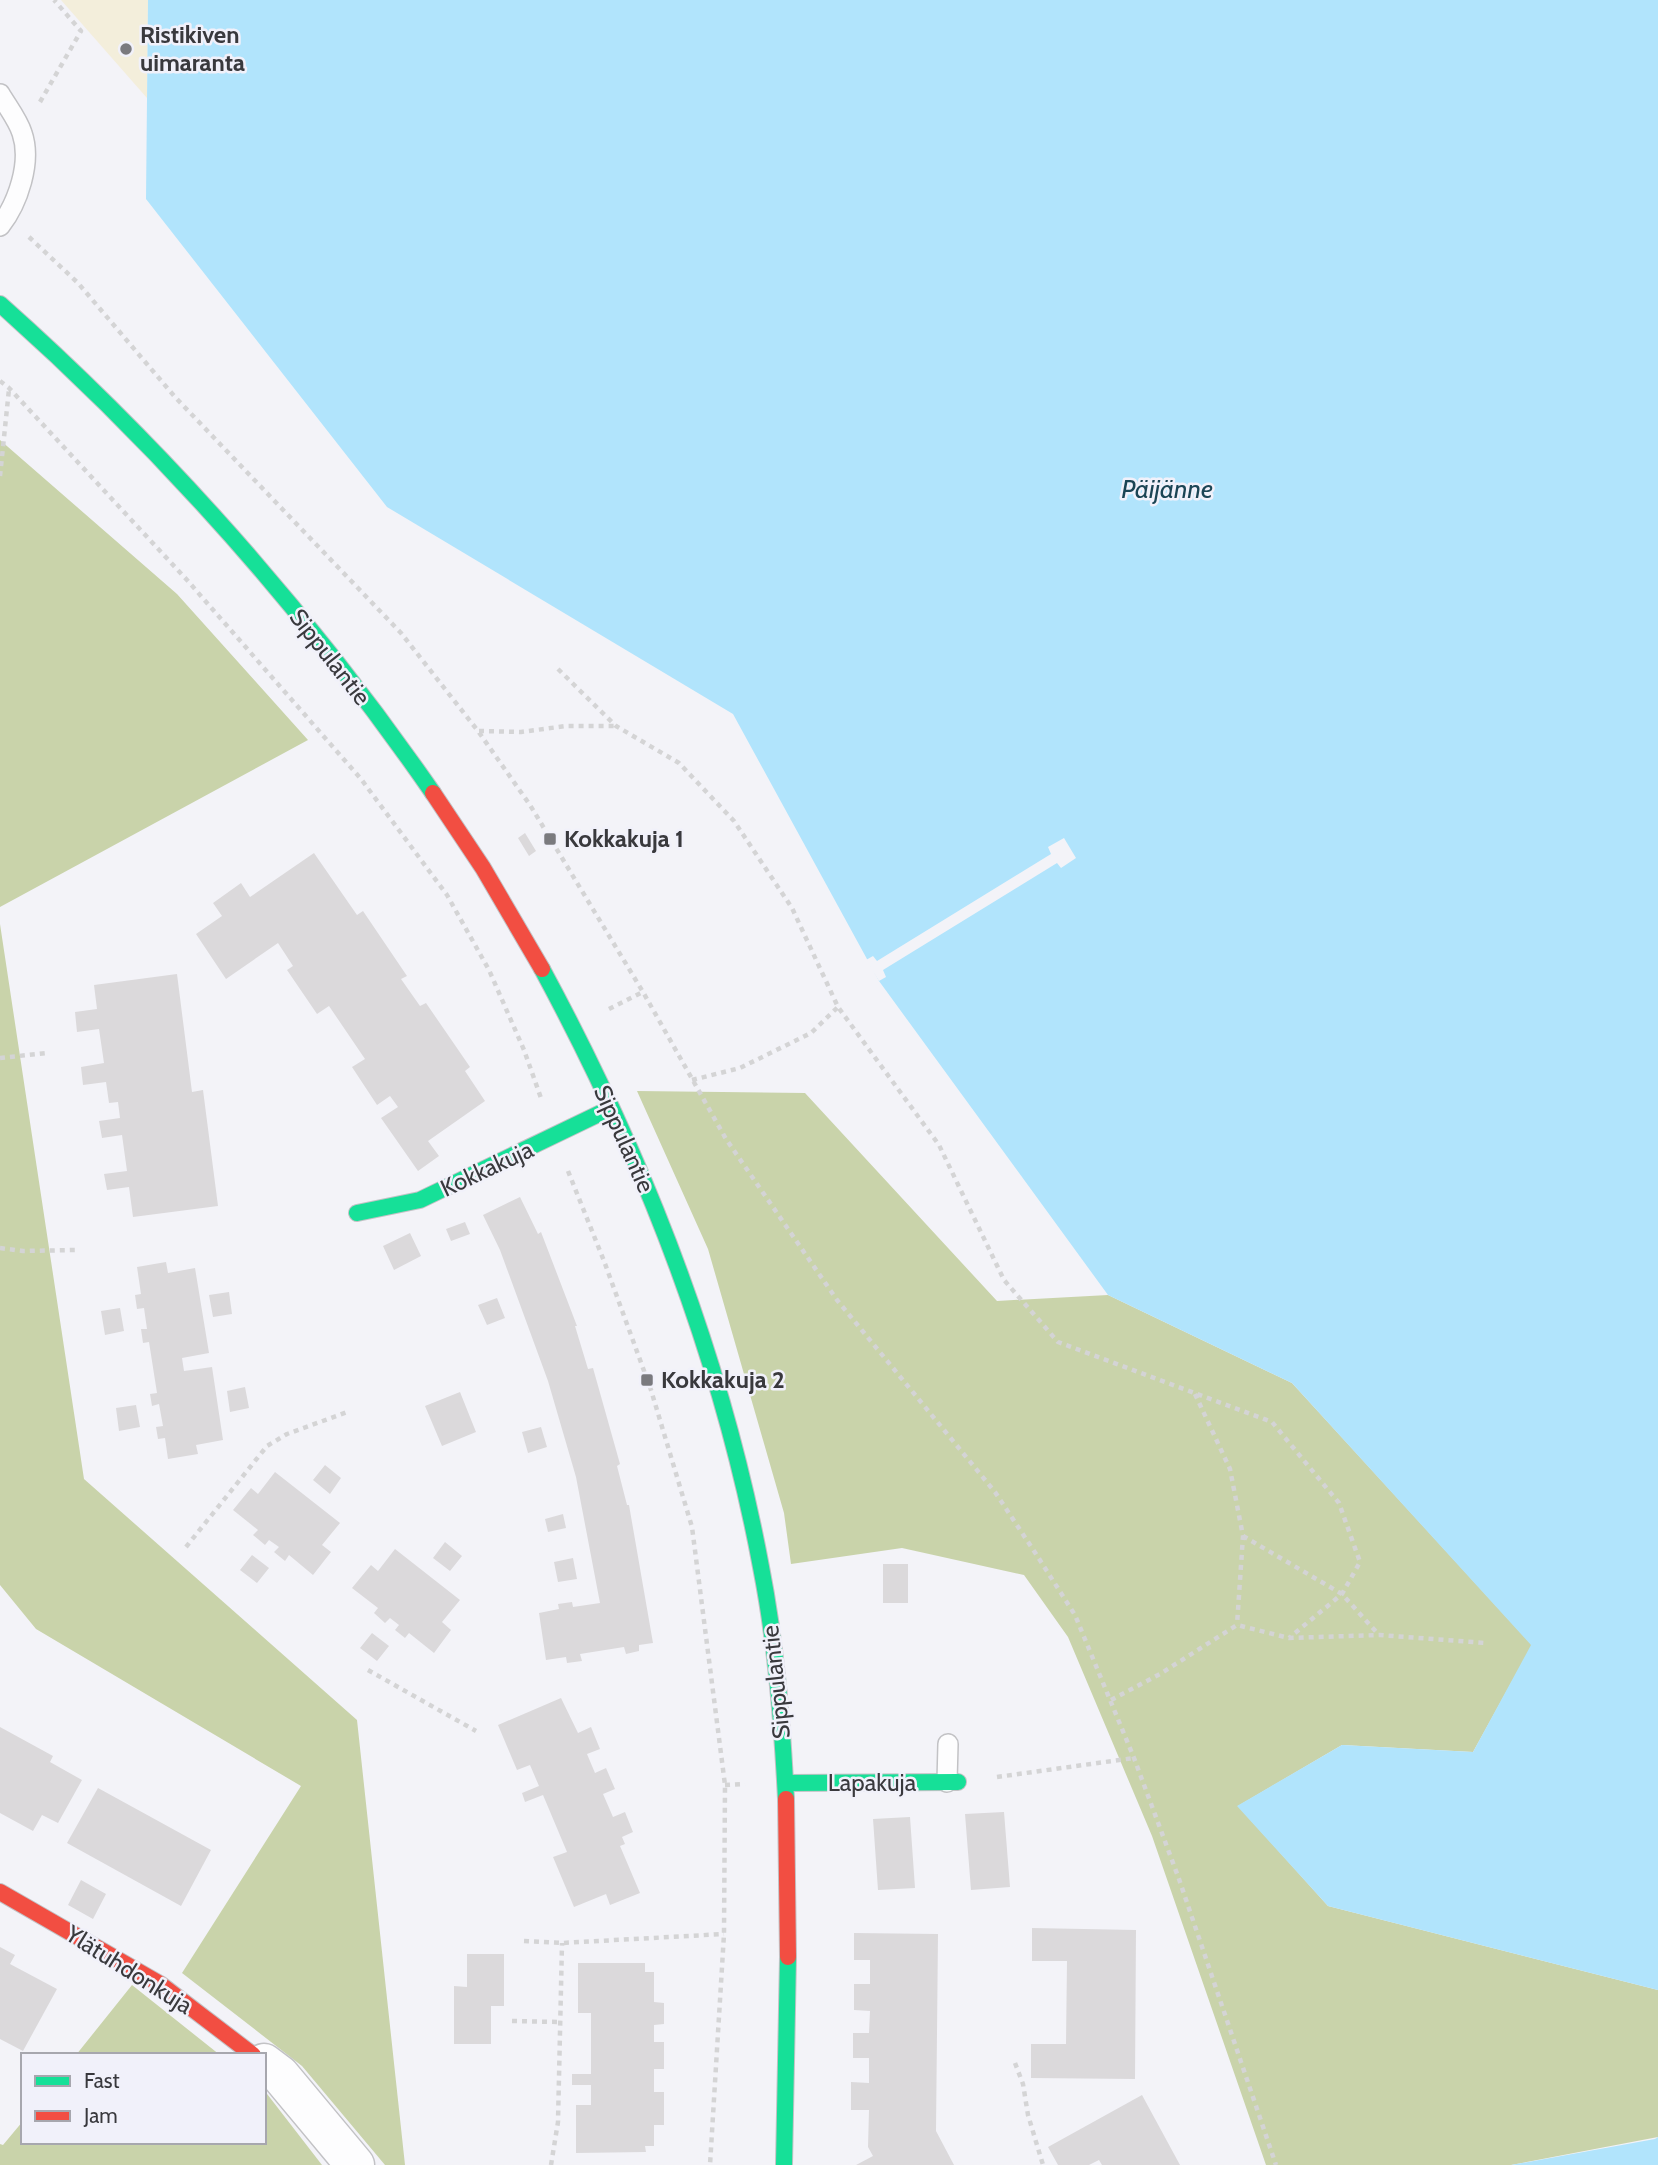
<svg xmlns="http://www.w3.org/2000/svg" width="1658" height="2165" viewBox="0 0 1658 2165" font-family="Cabin,sans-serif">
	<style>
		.forest { fill: #c9d3aa }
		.sand { fill: #f3eedb }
		.water { fill: #b1e4fc }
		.pier { fill: #f3f3f8 }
		.building { fill: #dbd9db }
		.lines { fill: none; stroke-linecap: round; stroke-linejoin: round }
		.lane-casing { stroke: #c2c2c5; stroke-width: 22 }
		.street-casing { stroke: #c2c2c5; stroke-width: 41 }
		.fast-casing { stroke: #c2c2c5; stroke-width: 18 }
		.jam-casing { stroke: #c2c2c5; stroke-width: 18 }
		.path { stroke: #d4d4d5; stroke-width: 4.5; stroke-dasharray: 5 5; stroke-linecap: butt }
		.lane { stroke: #fdfdfe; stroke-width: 19 }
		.street { stroke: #fdfdfe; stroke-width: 38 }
		.fast { stroke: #16e098; stroke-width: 16 }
		.jam { stroke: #f24e42; stroke-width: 16 }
		.poi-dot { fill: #7a7a7e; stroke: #f1f1fa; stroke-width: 2.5 }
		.labels { text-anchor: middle; stroke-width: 5; stroke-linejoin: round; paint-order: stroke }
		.poi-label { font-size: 24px; font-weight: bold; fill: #39393d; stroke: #f1f1fa; text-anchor: start }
		.street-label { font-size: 24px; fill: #39393d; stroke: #f1f1fa }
		.water-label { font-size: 26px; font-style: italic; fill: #1b4555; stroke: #f1f1fa }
	</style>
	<rect width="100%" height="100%" fill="#f3f3f8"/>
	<path class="forest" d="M0,440L177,594L308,740L0,907Z
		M0,924L84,1479L357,1720L405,2165H385L302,2066L182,1973L301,1786L36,1629L0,1585Z
		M637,1091L805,1093L997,1301L1108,1295L1292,1383L1532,1645L1473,1752L1342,1745L1238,1806L1328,1906L1658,1990V2137L1511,2165H1266L1152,1836L1068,1637L1024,1575L902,1548L791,1564L784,1513L708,1249Z
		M132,1985L220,2055H76Z
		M264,2090L322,2165H0V2144L3,2145L23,2121V2142H264Z"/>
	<path class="sand" d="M61,0H148L147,98Z"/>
	<path class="water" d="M148,0H1658V1990L1328,1906L1237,1806L1342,1745L1473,1752L1531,1645L1292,1383L1108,1295L879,981L733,714L387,507L146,199Z
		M1658,2137V2165H1511L1655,2139Z"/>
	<path class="pier" d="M1064,838L1076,858L1061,868L1057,863L883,970L886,977L879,981L866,960L873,956L877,961L1051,854L1048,847Z"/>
	<path class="building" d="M525,833L536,851L529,856L518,838Z
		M314,853L357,915L363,911L407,976L401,979L420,1006L426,1003L470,1067L465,1071L485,1101L428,1141L439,1156L418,1171L381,1118L398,1107L390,1096L377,1105L352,1067L365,1059L329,1006L317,1014L287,970L293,966L278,943L226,979L196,934L222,916L213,903L241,883L250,897Z
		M177,974L192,1092L203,1090L218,1206L133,1217L129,1187L107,1190L104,1174L127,1171L122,1135L102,1138L99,1121L120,1118L118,1102L109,1103L106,1082L83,1085L81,1067L104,1063L99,1029L77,1032L75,1012L97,1009L94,985Z
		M520,1197L538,1234L541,1232L577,1326H575L588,1369L593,1368L620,1464L617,1466L627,1505H629L653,1643L639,1645V1651L626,1654L624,1647L580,1654L582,1661L567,1663L566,1657L546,1660L539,1613L559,1609L558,1604L572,1602L573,1607L600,1603L576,1477L548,1381L500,1250L483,1215Z
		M465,1222L470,1234L451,1241L446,1229Z
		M410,1233L421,1256L394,1270L383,1246Z
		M166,1262L168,1273L195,1268L209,1353L182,1358L184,1371L212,1367L223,1440L196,1445L198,1454L168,1459L165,1438L158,1439L156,1427L163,1426L159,1404L152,1406L150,1394L157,1393L149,1342L143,1343L141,1329H147L144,1308L137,1309L135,1295L141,1294L137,1267Z
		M229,1292L232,1314L213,1317L209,1295Z
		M497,1298L505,1318L487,1325L478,1305Z
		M120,1308L124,1331L105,1335L101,1311Z
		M245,1387L249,1408L230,1412L227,1391Z
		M460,1392L476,1432L442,1446L425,1406Z
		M136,1405L140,1427L119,1431L116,1408Z
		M541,1427L547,1447L528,1453L522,1432Z
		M325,1465L341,1478L330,1494L313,1480Z
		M275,1472L340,1523L322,1545L331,1552L313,1575L289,1555L285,1561L274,1552L279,1547L269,1540L265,1545L253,1535L258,1530L233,1510L251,1488L258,1494Z
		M563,1514L566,1528L548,1532L545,1519Z
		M445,1542L462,1556L450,1571L433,1558Z
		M395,1549L460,1600L442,1622L451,1630L434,1653L409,1633L405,1638L395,1630L399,1625L390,1618L385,1623L374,1613L378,1608L352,1588L371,1565L378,1571Z
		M252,1555L269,1568L257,1583L240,1570Z
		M573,1558L577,1579L558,1582L554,1562Z
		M883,1564H908V1603H883Z
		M372,1633L389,1646L377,1661L360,1648Z
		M561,1698L578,1733L591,1727L600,1749L587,1754L595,1773L606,1768L615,1789L603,1794L613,1817L625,1812L633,1832L622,1837L625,1844L620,1846L640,1893L610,1905L606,1894L574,1907L553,1857L567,1852L543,1795L525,1802L522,1793L539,1786L530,1765L517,1770L498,1725Z
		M0,1727L53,1756L50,1762L82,1780L58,1823L42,1815L33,1831L0,1813Z
		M98,1788L211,1850L181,1906L67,1843Z
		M1004,1812L1010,1887L971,1890L965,1814Z
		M910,1817L915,1888L878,1890L873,1819Z
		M81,1880L106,1894L93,1919L68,1905Z
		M1032,1928L1136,1930L1135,2079L1031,2078V2044H1066L1067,1961H1032Z
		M854,1933L938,1934L936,2131L954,2165H856L873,2156L868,2147L869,2110H851V2082L869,2083V2058H853V2033H869L870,2011L854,2010V1984H870V1960H854Z
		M0,1947L15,1955L10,1964L57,1989L23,2051L0,2039Z
		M467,1954H504V2006H491V2044H454V1986L467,1987Z
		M578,1963H645V1972H654V2002L664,2003V2024L654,2025V2042H664V2069H654V2092H664V2125H654V2146H645L646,2152L576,2153V2105H591V2085H572V2074H591V2013H578Z
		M1142,2095L1180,2165H1102L1099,2160L1089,2165H1058L1048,2147Z"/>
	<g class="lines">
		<g class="lane-casing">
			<path id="lane" d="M0,94C7,106 18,120 22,133C32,162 18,203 0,226
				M947,1782L948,1744"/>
		</g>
		<g class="street-casing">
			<path id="street" d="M264,2063L280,2075L355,2165"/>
		</g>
		<g class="fast-casing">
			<path id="fast" d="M0,304C163,449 309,614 433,793
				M542,969C643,1156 722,1358 761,1567C776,1643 782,1721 786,1799
				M357,1213L420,1200L611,1108
				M786,1783L958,1782
				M784,2165L788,1957"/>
		</g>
		<g class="jam-casing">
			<path id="jam" d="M433,793L483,868L542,969
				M786,1799L788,1957
				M0,1892L160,1984L253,2055"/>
		</g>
		<path class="path" d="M40,102L81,31L54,0
			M29,237L78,283L175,397L401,633L478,731L530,805L643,992L726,1139L837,1300L995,1492L1036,1554L1075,1615L1134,1758L1179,1879L1276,2165
			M0,381L9,388L187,580L361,779L447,895L489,970L524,1050L541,1098
			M0,476L9,389
			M558,669L616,726L679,763L734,821L792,908L838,1007L939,1145L1004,1280L1058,1342L1272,1422L1339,1503L1360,1562L1342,1594L1289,1638
			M479,731L521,732L566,726H616
			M609,1009L643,992
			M0,1058L47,1053
			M692,1080L740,1068L811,1033L838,1007
			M568,1171L604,1261L651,1390L692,1527L725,1785L724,1934L710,2165
			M0,1248L23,1251L75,1250
			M1195,1394L1230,1469L1243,1536L1237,1625
			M1243,1536L1342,1594L1379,1635
			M186,1547L267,1446L287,1434L350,1411
			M368,1670L476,1731
			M1111,1700L1160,1674L1237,1625L1289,1638L1380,1635L1485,1643
			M997,1777L1134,1758
			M725,1785L745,1784
			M524,1941L562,1943L724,1934
			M512,2021L559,2022
			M1015,2063L1023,2084L1028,2115L1043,2165
			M551,2165L558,2122L562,1943"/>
		<use href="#lane" class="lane"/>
		<use href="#street" class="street"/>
		<use href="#fast" class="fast"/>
		<use href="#jam" class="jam"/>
	</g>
	<g class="poi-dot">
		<circle cx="126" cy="49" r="7"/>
		<rect x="543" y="832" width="14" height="14" rx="3.5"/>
		<rect x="640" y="1373" width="14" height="14" rx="3.5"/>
	</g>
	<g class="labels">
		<g class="poi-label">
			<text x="140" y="43">Ristikiven<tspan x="140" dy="28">uimaranta</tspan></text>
			<text x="564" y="847">Kokkakuja 1</text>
			<text x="661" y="1388">Kokkakuja 2</text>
		</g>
		<g class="street-label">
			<text transform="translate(330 657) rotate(52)" y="8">Sippulantie</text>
			<text transform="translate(624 1139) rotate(66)" y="8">Sippulantie</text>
			<text transform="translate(487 1169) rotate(-25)" y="8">Kokkakuja</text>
			<text transform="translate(776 1682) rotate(-96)" y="8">Sippulantie</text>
			<text x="872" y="1791">Lapakuja</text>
			<text transform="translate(129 1970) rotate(32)" y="8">Ylätuhdonkuja</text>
		</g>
		<g class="water-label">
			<text x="1167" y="498">Päijänne</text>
		</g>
	</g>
	<rect x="21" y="2053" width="245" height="91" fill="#f1f1fa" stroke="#a7a7ae" stroke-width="2"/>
	<rect x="35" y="2076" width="35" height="10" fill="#16e098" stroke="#a7a7ae" stroke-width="2"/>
	<text x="84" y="2088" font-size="21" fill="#39393d">Fast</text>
	<rect x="35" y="2111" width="35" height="10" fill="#f24e42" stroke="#a7a7ae" stroke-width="2"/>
	<text x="84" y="2123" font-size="21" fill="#39393d">Jam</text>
</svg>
